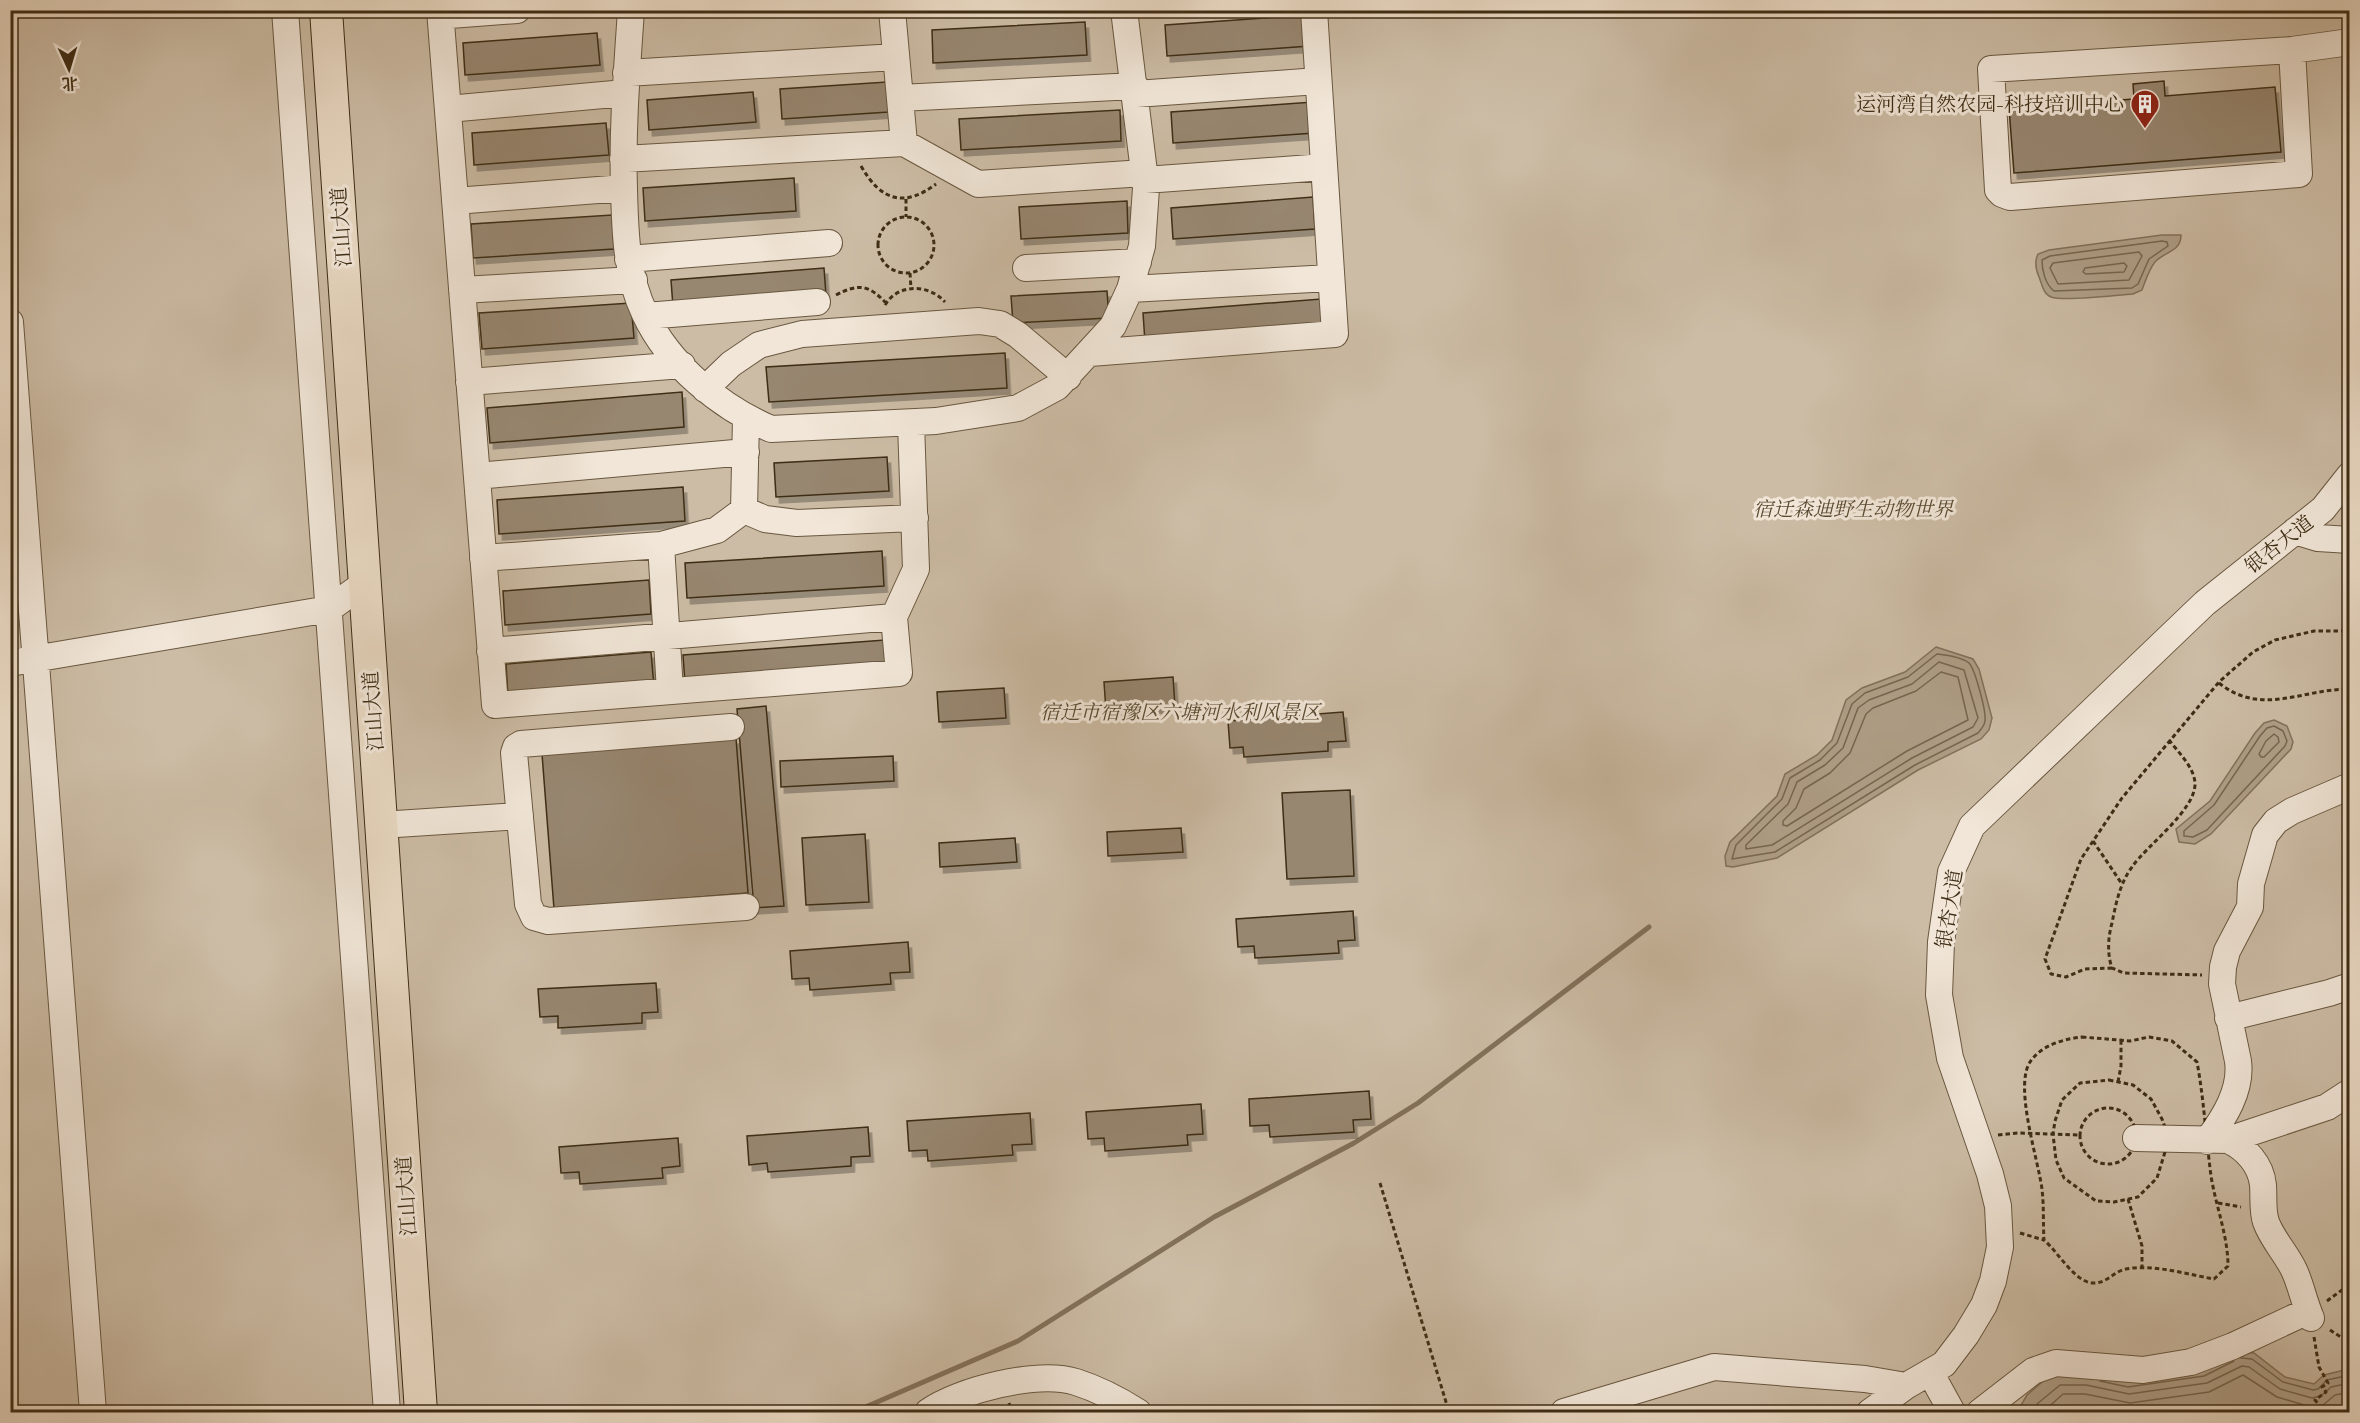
<svg xmlns="http://www.w3.org/2000/svg" width="2360" height="1423" viewBox="0 0 2360 1423" font-family="'Libre Bodoni','Noto Serif SC',serif">
	<style>
		.green { fill: #ccbca5; stroke: #85745c; stroke-width: 1.5 }
		.water { fill: #af9f88; stroke: #82715a; stroke-width: 1.5 }
		.lines { fill: none; stroke-linecap: round; stroke-linejoin: round }
		.shore { stroke: #76664e; stroke-width: 1.5 }
		.stream { stroke: #82715a; stroke-width: 5 }
		.building { fill: #97866f; stroke: #3e2d14; stroke-width: 1.5; filter: url(#shadow) }
		.minor-casing { stroke: #695840; stroke-width: 28 }
		.major-casing { stroke: #3e2d14; stroke-width: 34 }
		.path { stroke: #3e2d14; stroke-width: 3; stroke-dasharray: 4.5 3; stroke-linecap: butt }
		.minor { stroke: #f1e6d8; stroke-width: 26 }
		.major { stroke: #e9d9c3; stroke-width: 32 }
		.labels { text-anchor: middle; stroke-width: 6; stroke-linejoin: round; paint-order: stroke }
		.poi-label { font-size: 20px; fill: #3e2d14; stroke: #f1e6d8; text-anchor: end }
		.street-label { font-size: 20px; fill: #3e2d14; stroke: #f1e6d8 }
		.park-label { font-size: 20px; font-style: italic; fill: #5a4a31; stroke: #f1e6d8 }
	</style>
	<defs>
		<filter id="shadow"><feDropShadow dx="3.5" dy="6" stdDeviation="0" flood-color="#0004"/></filter>
	</defs>
	<rect width="100%" height="100%" fill="#e9d9c3"/>
	<filter id="stains"><feTurbulence type="fractalNoise" baseFrequency=".00333" numOctaves="4"/><feColorMatrix values="0 0 0 0 .2 0 0 0 0 .09 0 0 0 0 .02 0 0 0 .5 -.17"/></filter>
	<radialGradient id="worn" r=".72"><stop offset=".6" stop-color="#630" stop-opacity="0"/><stop offset="1" stop-color="#630" stop-opacity=".3"/></radialGradient>
	<path class="green" d="M10,11H2349V1412H11Z"/>
	<path class="water" d="M2162,235H2181C2181,252 2165,251 2155,262C2149,269 2145,282 2142,290L2133,294C2116,295 2065,302 2051,297C2043,294 2042,284 2039,277C2036,270 2034,262 2038,254L2049,250Z
		M1936,647L1973,659L1979,669L1992,718L1989,730L1981,739L1918,770L1777,858L1733,867L1726,866L1725,856L1730,842L1777,796L1785,774L1817,755L1832,740L1846,700L1862,688L1905,672Z
		M2274,720L2287,726L2293,742L2291,749L2211,834L2195,844L2179,842L2176,829L2210,801L2255,733L2264,723Z
		M2239,1352L2254,1353L2285,1377L2314,1384L2324,1375L2349,1369V1412H2017L2027,1395L2055,1371Z"/>
	<g class="lines">
		<path class="shore" d="M2162,241L2167,242L2168,246L2149,259L2138,284L2132,288L2054,291C2045,284 2042,270 2042,260L2050,256Z
			M2139,252L2142,256L2129,280L2058,284L2050,268L2053,263Z
			M2124,263L2127,266L2124,272L2086,274L2083,272L2085,268Z
			M1937,654C1946,655 1962,657 1969,663C1975,669 1985,708 1985,717C1986,724 1982,728 1978,733L1915,765L1775,852L1732,859L1736,845L1782,799L1790,778L1820,760L1837,743L1852,704L1865,693L1908,677Z
			M1939,662L1964,670L1978,718L1973,727L1912,758L1772,845L1746,849V845L1788,804L1797,782L1825,765L1843,748L1858,708L1869,700L1912,684Z
			M1941,672L1958,677L1968,720L1907,751L1787,826L1783,825V821L1796,808L1804,789L1830,773L1850,753L1866,714L1873,708L1916,691Z
			M2274,726L2283,731L2287,741L2285,746L2207,830L2193,837L2184,836V831L2214,805L2260,736L2267,728Z
			M2274,734L2278,737L2279,742L2264,757H2261L2259,754L2266,741Z
			M2241,1358L2252,1359L2283,1382L2313,1390L2318,1389L2327,1380L2350,1375
			M2100,1381L2128,1387L2204,1376L2234,1361
			M2033,1412L2037,1404L2060,1385H2086L2129,1394L2207,1383L2242,1366L2249,1367L2280,1389L2312,1398L2321,1396L2331,1387L2350,1383
			M2043,1412L2063,1394H2085L2130,1403L2209,1392L2243,1375L2277,1397L2311,1407L2323,1405L2335,1395L2350,1392"/>
		<path class="stream" d="M854,1412L1018,1341L1214,1217L1354,1143L1418,1103L1649,927"/>
	</g>
	<path class="building" d="M1307,15L1310,46L1167,56L1165,25Z
		M1085,22L1087,55L933,63L932,30Z
		M597,33L600,65L465,75L463,43Z
		M2164,81L2165,96L2275,87L2281,152L2014,173L2009,108L2134,99L2133,84Z
		M887,82L889,112L782,119L780,89Z
		M753,92L756,122L649,130L647,100Z
		M1313,102L1315,133L1173,143L1171,112Z
		M1120,110L1121,141L961,150L959,119Z
		M606,123L609,155L474,165L472,133Z
		M794,178L796,211L645,221L643,188Z
		M1313,197L1315,229L1173,239L1171,208Z
		M1127,201L1128,233L1021,239L1019,207Z
		M612,215L614,249L473,258L471,224Z
		M824,268L826,295L673,307L671,280Z
		M1107,291L1109,318L1013,323L1011,296Z
		M1321,299L1324,329L1145,342L1143,313Z
		M631,303L634,338L482,349L479,313Z
		M1005,353L1007,388L769,402L766,367Z
		M682,392L684,427L490,443L487,408Z
		M887,457L889,491L776,497L774,463Z
		M683,487L685,521L499,534L497,500Z
		M882,551L884,586L687,598L685,563Z
		M649,580L651,614L505,625L503,591Z
		M885,640L887,668L685,683L683,655Z
		M651,652L654,687L508,697L506,664Z
		M1173,677L1175,706L1106,711L1104,682Z
		M1004,688L1006,718L939,722L937,692Z
		M766,706L784,906L754,908L737,709Z
		M1343,712L1346,741L1328,742V751L1244,757L1243,747L1230,748L1228,721Z
		M736,738L748,893L554,909L542,754Z
		M893,756L894,781L781,787L780,761Z
		M1350,790L1354,876L1287,879L1282,793Z
		M1181,828L1183,852L1108,856L1107,832Z
		M865,834L869,902L806,905L802,838Z
		M1015,838L1017,862L940,867L939,843Z
		M1353,911L1355,940L1338,941L1339,953L1255,958L1254,946L1238,947L1236,919Z
		M908,942L910,972L890,973L891,984L810,990L809,978L792,979L790,951Z
		M656,983L658,1012L642,1013V1023L558,1028V1016L540,1017L538,989Z
		M1369,1091L1371,1119L1353,1120L1354,1132L1270,1137L1269,1125L1250,1126L1249,1099Z
		M1201,1104L1203,1134L1187,1135L1188,1145L1105,1151L1104,1138L1088,1139L1086,1112Z
		M1030,1113L1032,1144L1012,1145L1013,1155L928,1161L927,1150L909,1151L907,1121Z
		M868,1127L870,1156L851,1157V1166L768,1172L767,1163L749,1165L747,1136Z
		M678,1138L680,1166L662,1168L663,1178L580,1184L579,1172L561,1173L559,1147Z"/>
	<g class="lines">
		<g class="minor-casing">
			<path id="minor" d="M285,10L387,1412
				M440,10L495,705L899,673L894,617L916,569L911,423
				M442,10L450,15L517,10
				M631,10C627,70 622,129 624,189C625,231 626,275 645,314C669,365 720,407 771,429L936,421L1018,408L1057,387L1113,326L1130,289L1142,246L1146,188L1124,10
				M892,10L904,143
				M2292,50L2299,174L2010,197L2002,194L1998,190L1991,69L2292,50L2350,42
				M626,73L896,57
				M1136,94L1318,81
				M900,98L1135,86
				M448,109L625,93
				M623,159L904,143L978,184L1144,173
				M1145,180L1324,167
				M455,201L624,188
				M628,259L829,243
				M1026,268L1138,262
				M1130,289L1331,278
				M462,290L634,280
				M646,316L817,302
				M10,322L93,1412
				M1090,353L1335,334L1314,10
				M469,382L682,365
				M705,389L731,364L759,345L802,334L979,321L1000,324L1018,335L1068,377
				M477,476L746,452
				M744,510L765,519L797,523L915,518
				M2295,531L2318,538L2350,540
				M661,545L670,691
				M483,558L661,545L717,530L744,510L746,418
				M490,651L894,617
				M10,663L329,609L365,583
				M731,727L521,744L516,747L514,753L528,904L534,917L548,921L746,907
				M381,825L520,816
				M2228,1018L2329,993L2350,986
				M2136,1138L2228,1140C2246,1148 2261,1165 2263,1185C2264,1198 2262,1210 2266,1222C2272,1239 2286,1253 2294,1270C2301,1285 2304,1302 2311,1318
				M2228,1140L2327,1107L2350,1092
				M2207,1141C2224,1118 2242,1090 2238,1061L2222,984L2223,967L2227,951L2250,907L2251,884L2265,835L2276,821L2292,811L2350,786
				M1930,1372L1952,1412
				M928,1412C959,1390 1038,1370 1076,1382C1098,1389 1119,1400 1138,1412
				M1564,1412L1714,1367L1865,1379L1906,1386
				M1870,1412L1906,1386L1944,1364L1966,1335L1984,1305L1993,1281L2000,1247L1998,1206L1990,1174L1950,1058L1939,995L1941,942L1951,872L1972,826L2205,603L2323,509L2350,475
				M1980,1412L2033,1371L2056,1363L2143,1370L2191,1362L2233,1346L2308,1311"/>
		</g>
		<g class="major-casing">
			<path id="major" d="M326,10L421,1412"/>
		</g>
		<path class="path" d="M861,166C881,201 904,208 936,184
			M906,199V217
			M878 245a28 28 0 1 1 56 0a28 28 0 1 1-56 0Z
			M910,273L911,289
			M836,295C859,283 869,285 886,303
			M885,305C898,283 929,284 945,302
			M2219,683C2262,717 2301,689 2350,689
			M2169,740C2178,752 2194,767 2195,783C2196,810 2147,845 2132,867C2120,883 2116,903 2112,923C2108,937 2107,954 2112,968L2124,973L2202,975
			M2093,841L2122,884
			M2112,968L2085,969L2066,977L2051,974L2045,959L2081,859L2122,798L2219,682L2253,652L2275,640L2314,631H2350
			M2082,1037L2130,1041L2149,1037L2172,1041L2197,1062C2204,1100 2206,1138 2211,1176C2216,1207 2228,1236 2228,1266L2214,1279C2186,1274 2153,1264 2126,1269C2114,1271 2107,1284 2092,1283C2074,1281 2058,1252 2044,1240C2043,1224 2044,1206 2042,1189C2038,1159 2014,1087 2030,1062C2041,1045 2064,1039 2082,1037Z
			M2109,1080L2133,1085L2151,1099L2162,1119L2169,1139L2157,1178L2138,1197L2114,1202L2096,1201L2064,1178L2056,1160L2053,1134L2055,1121L2062,1100L2080,1083Z
			M2118,1082L2121,1066V1040
			M2080 1136a28 28 0 1 1 56 0a28 28 0 1 1-56 0Z
			M1998,1135L2018,1133L2081,1135
			M1380,1183L1449,1412
			M2128,1199L2142,1246V1268
			M2218,1203L2241,1207
			M2020,1233L2044,1240
			M2327,1301L2350,1284
			M2330,1330L2350,1343
			M2314,1337L2319,1367L2328,1383L2322,1387L2326,1392L2315,1400L2324,1411L2322,1412
			M1009,1403L1012,1412"/>
		<use href="#minor" class="minor"/>
		<use href="#major" class="major"/>
	</g>
	<defs>
		<g id="building-pin" transform="scale(1.5)"><path d="M0 17L-7.5 6A9.5 9.5 0 1 1 7.5 6Z" fill="#8f2418" stroke="#f1e6d8"/><path d="M-4-6H4V6H1V3H-1V6H-4ZM-2.5-4.3h1.7v1.8h-1.7ZM.8-4.3h1.7v1.8H.8ZM-2.5-1h1.7V.8h-1.7ZM.8-1h1.7V.8H.8Z" fill="#fff"/></g>
	</defs>
	<g fill-rule="evenodd">
		<use href="#building-pin" x="2145" y="104"/>
	</g>
	<g class="labels">
		<g class="poi-label">
			<text x="2124" y="111">运河湾自然农园-科技培训中心</text>
		</g>
		<g class="street-label">
			<text transform="translate(341 227) rotate(-94)" y="7">江山大道</text>
			<text transform="translate(2279 544) rotate(-38)" y="7">银杏大道</text>
			<text transform="translate(373 711) rotate(-94)" y="7">江山大道</text>
			<text transform="translate(1949 909) rotate(-81)" y="7">银杏大道</text>
			<text transform="translate(406 1196) rotate(-94)" y="7">江山大道</text>
		</g>
		<g class="park-label">
			<text x="1853" y="516">宿迁森迪野生动物世界</text>
			<text x="1180" y="719">宿迁市宿豫区六塘河水利风景区</text>
		</g>
	</g>
	<rect width="2360" height="1423" fill="none" stroke="#e9d9c3" stroke-width="36"/>
	<rect x="12" y="12" width="2336" height="1399" fill="none" stroke="#3e2d14" stroke-width="3"/>
	<rect x="18" y="18" width="2324" height="1387" fill="none" stroke="#3e2d14" stroke-width="1.5"/>
	<g transform="translate(69 69) rotate(176)" stroke="#f1e6d8" stroke-width="4.5" paint-order="stroke">
	<path d="M0-4.5L10 22L0 15L-10 22Z" fill="#3e2d14"/>
	<text y="-9" font-size="16" font-weight="bold" text-anchor="middle" fill="#3e2d14">北</text>
	</g>
	<rect width="100%" height="100%" filter="url(#stains)"/>
	<rect width="100%" height="100%" fill="url(#worn)"/>
</svg>
